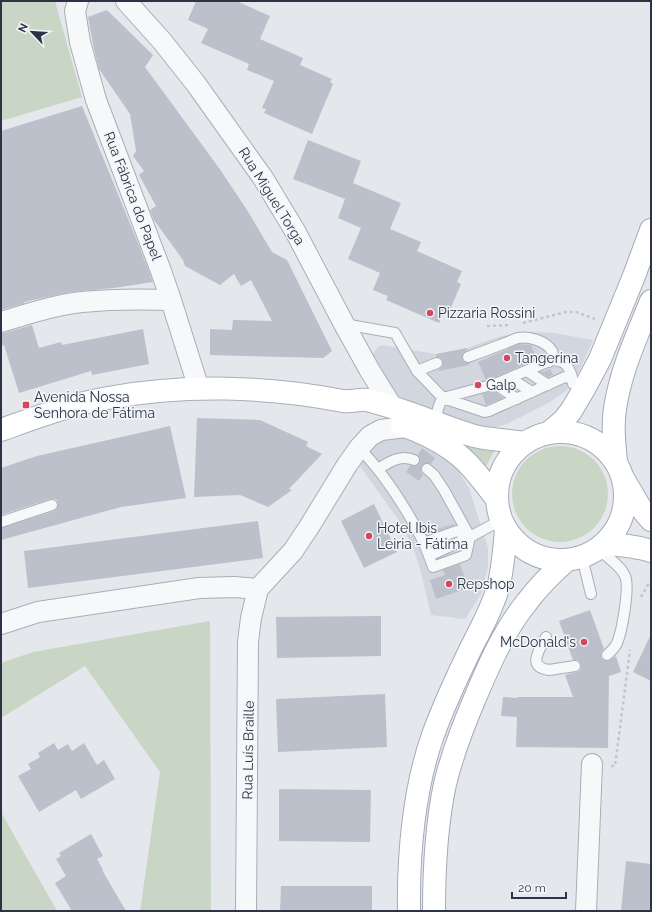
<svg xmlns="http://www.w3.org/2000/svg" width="652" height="912" viewBox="0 0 652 912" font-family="Raleway,sans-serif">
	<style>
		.built { fill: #d2d6de }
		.green { fill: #c9d6c5 }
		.building { fill: #bbc0ca }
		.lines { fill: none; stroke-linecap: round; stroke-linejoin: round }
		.lane-casing { stroke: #a9aeb7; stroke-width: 12 }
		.street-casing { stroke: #a9aeb7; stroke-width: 22 }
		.secondary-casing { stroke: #a9aeb7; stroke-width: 24 }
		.primary-casing { stroke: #a3abb8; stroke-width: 24 }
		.path { stroke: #c2c5cb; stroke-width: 2.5; stroke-dasharray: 3 3; stroke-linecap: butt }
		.lane { stroke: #f7f8fa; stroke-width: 10 }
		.street { stroke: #f7f8fa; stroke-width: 20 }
		.secondary { stroke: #fff; stroke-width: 22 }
		.primary { stroke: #fff; stroke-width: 22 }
		.poi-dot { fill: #d1495b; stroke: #f4f6f9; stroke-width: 1.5 }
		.labels { text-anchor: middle; stroke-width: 3; stroke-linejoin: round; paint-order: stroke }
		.street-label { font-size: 14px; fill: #2b3445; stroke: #f4f6f9 }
		.poi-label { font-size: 14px; fill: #2b3445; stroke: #f4f6f9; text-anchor: start }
	</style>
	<rect width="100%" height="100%" fill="#e4e7ec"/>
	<path class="built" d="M532,332L554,333L593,340L578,373L566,391L550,402L525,415L507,424L492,428L479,427L397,398L375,364L373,354L377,348L381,345L436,354L467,348L498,337L513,334Z
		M395,436L409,438L444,456L458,470L469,488L488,548V567L481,594L465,619L431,615L421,572L412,545L397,518L357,462L385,438Z"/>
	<path class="green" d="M1,1H55L82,97L1,121Z
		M457,438L496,448L485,468L464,446Z
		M512 494a48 48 0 1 1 96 0a48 48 0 1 1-96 0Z
		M210,621L211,911H140L160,772L85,666L1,718V663L33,652Z
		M1,812L57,911H1Z"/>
	<path class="building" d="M196,1H236L270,16L260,39L303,58L300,65L332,79L330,82L333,84L312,134L264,113L266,109L262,108L274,81L247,70L249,64L201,43L208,29L188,20Z
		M107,10L153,55L145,67L219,168L247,210L272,252L287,260L332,351L323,358L210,355V329L232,330L233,320L272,321L251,280L241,286L234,274L220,285L185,266L183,260L154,220L150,210L156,206L139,175L144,171L133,156L136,151L130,114L99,69L94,49L88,17Z
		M82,106L140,248L153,282L114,288L70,292L24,302L25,303L1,310V131Z
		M308,140L361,161L353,183L401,203L390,229L421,242L417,251L462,271L457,282L461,284L449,312L445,311L439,323L386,300L388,296L373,290L380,273L348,259L361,228L338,218L345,199L293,179Z
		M32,325L39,348L61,342L62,345L143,329L149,364L92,375L91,371L19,393L4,345L1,346V333H4Z
		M519,344L531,345L537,359L493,378L486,380L478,362Z
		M467,348V350L463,353L462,356V359L464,362L469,363V365L439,371V369L442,367L443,361L441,358L436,357V354Z
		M550,369L553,375L548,377L540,372L543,371V372Z
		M494,391L503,398L486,405L482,394Z
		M197,418L260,420L308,442L306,446L322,454L289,489L292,490L268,507L240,495L194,497Z
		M170,426L186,498L121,507L1,540V528L54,511L57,509L58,506L57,500L54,499H50L1,515V468L37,456Z
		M422,448L435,458L431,464L429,463H425L422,465L421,471L423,475L419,481L406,472L410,466H415L419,465L420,459L418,455Z
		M374,504L397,552L364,568L341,521Z
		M258,521L263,558L28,588L24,551Z
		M454,524V525L432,533L431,531Z
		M460,564L468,588L436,599L430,580L445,575L443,570Z
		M590,610L604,649L601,653V657L603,660L608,661L616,656L621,672L609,676L608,748L516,747L517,717L501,716L503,697L517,698V697H573L565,675L579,671L581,669V665L578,660H573L559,621Z
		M381,616V656L277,658L276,617Z
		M651,634V681L633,672Z
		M385,694L387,747L278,752L276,699Z
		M54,743L58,750L68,744L72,751L84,743L97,765L104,760L115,779L81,799L76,790L39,812L18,776L31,769L28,764L40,757L38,753Z
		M279,789L371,790L370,842L279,841Z
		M91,834L103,856L97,859L103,870H102L126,911H72L55,883L66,876L56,859L61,856L59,853Z
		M626,861L651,864V911H621Z
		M281,886H372V911H280Z"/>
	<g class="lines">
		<g class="lane-casing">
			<path id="lane" d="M344,324L395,333L417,371L443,398L485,412L489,411L565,377L569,378L573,380
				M468,357C479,353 490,349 500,345C506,343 512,340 518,338C529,336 546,341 552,351C554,355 552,358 549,362
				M417,371L437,363
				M527,371L548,385
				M510,378L532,392
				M495,384L517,399
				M442,422L437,417C437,410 438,405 443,398L495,384L552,360C564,361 567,363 571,374C573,378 573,380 573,384
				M359,448C378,467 393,489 407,512C416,527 423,539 429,556L470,537L501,520
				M378,469C389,462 401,454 414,460
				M427,469L434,475L444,490L470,537L466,555L433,567L429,556
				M1,522L52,505
				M424,543L457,531L470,537
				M599,550C607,557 621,566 625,576C630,586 622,632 617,643C615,648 611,651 607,655
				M582,557L591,594
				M546,637C540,649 526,667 549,670L575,666"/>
		</g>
		<g class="street-casing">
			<path id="street" d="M78,1L75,11L80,42L96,100L161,271L171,300L199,389
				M126,1L162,41L196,84L263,178L295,231L344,324L370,371L393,408
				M1,322C28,314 54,305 82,302C112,299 141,299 171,300
				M1,624L38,612L199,588L234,587L258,589
				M246,911L248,642L251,618L258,589L293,551L309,527L347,465L359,448L370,436L381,430L406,427
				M586,911L592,764"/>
		</g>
		<g class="secondary-casing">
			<path id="secondary" d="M402,425C417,430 436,439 449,448C468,460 482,480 496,498
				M1,430C26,421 50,412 76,405C86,402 97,400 108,398C185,384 267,386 343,401C351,402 360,399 367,400C404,409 438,425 474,436L484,438L525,443
				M623,478L640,507L651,520
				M604,544C620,545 636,546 651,551"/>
		</g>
		<g class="primary-casing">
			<path id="primary" d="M497 496a64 64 0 1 1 128 0a64 64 0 1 1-128 0Z
				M550,432L563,421L571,411L584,389L600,359L634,276L651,230
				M616,461C614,442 612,422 616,403C622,367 638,334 651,301
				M409,911C408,855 414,788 433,735C444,704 458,675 472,646C482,627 492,608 498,588C503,569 504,550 506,531
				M434,911C434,868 436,826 445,784C452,755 463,726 475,698C489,665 504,630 527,602C539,586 552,573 567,560"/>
		</g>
		<path class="path" d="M523,323L566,312H576L595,319
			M487,326L511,325
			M641,597L649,583
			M611,766H615L630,650"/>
		<use href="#lane" class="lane"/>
		<use href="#street" class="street"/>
		<use href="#secondary" class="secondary"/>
		<use href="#primary" class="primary"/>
	</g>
	<g class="poi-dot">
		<circle cx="430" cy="313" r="4"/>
		<circle cx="507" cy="358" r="4"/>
		<circle cx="478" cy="385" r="4"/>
		<rect x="22" y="401" width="8" height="8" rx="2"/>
		<circle cx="369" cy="536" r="4"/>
		<circle cx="449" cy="584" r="4"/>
		<circle cx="584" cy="642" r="4"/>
	</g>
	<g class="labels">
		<g class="street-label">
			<text transform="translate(133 196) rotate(69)" y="5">Rua Fábrica do Papel</text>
			<text transform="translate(272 196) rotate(58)" y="5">Rua Miguel Torga</text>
			<text transform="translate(248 750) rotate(-89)" y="5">Rua Luís Braille</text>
		</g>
		<g class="poi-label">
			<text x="438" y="318">Pizzaria Rossini</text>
			<text x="515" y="363">Tangerina</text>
			<text x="486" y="390">Galp</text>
			<text x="34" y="402">Avenida Nossa<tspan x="34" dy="16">Senhora de Fátima</tspan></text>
			<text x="377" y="533">Hotel Ibis<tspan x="377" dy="16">Leiria - Fátima</tspan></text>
			<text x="457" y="589">Repshop</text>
			<text x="576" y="647" text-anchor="end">McDonald's</text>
		</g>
	</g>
	<rect width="652" height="912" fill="none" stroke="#2b3445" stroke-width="4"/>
	<g transform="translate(32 32) rotate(295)" stroke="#f4f6f9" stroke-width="3" paint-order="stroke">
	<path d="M0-3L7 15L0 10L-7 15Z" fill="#2b3445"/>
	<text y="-6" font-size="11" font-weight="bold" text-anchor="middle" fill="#2b3445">N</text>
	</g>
	<path d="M512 892v6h54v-6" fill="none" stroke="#2b3445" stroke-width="2"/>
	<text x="518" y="892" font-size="12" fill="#2b3445" stroke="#f4f6f9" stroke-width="3" paint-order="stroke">20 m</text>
</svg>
